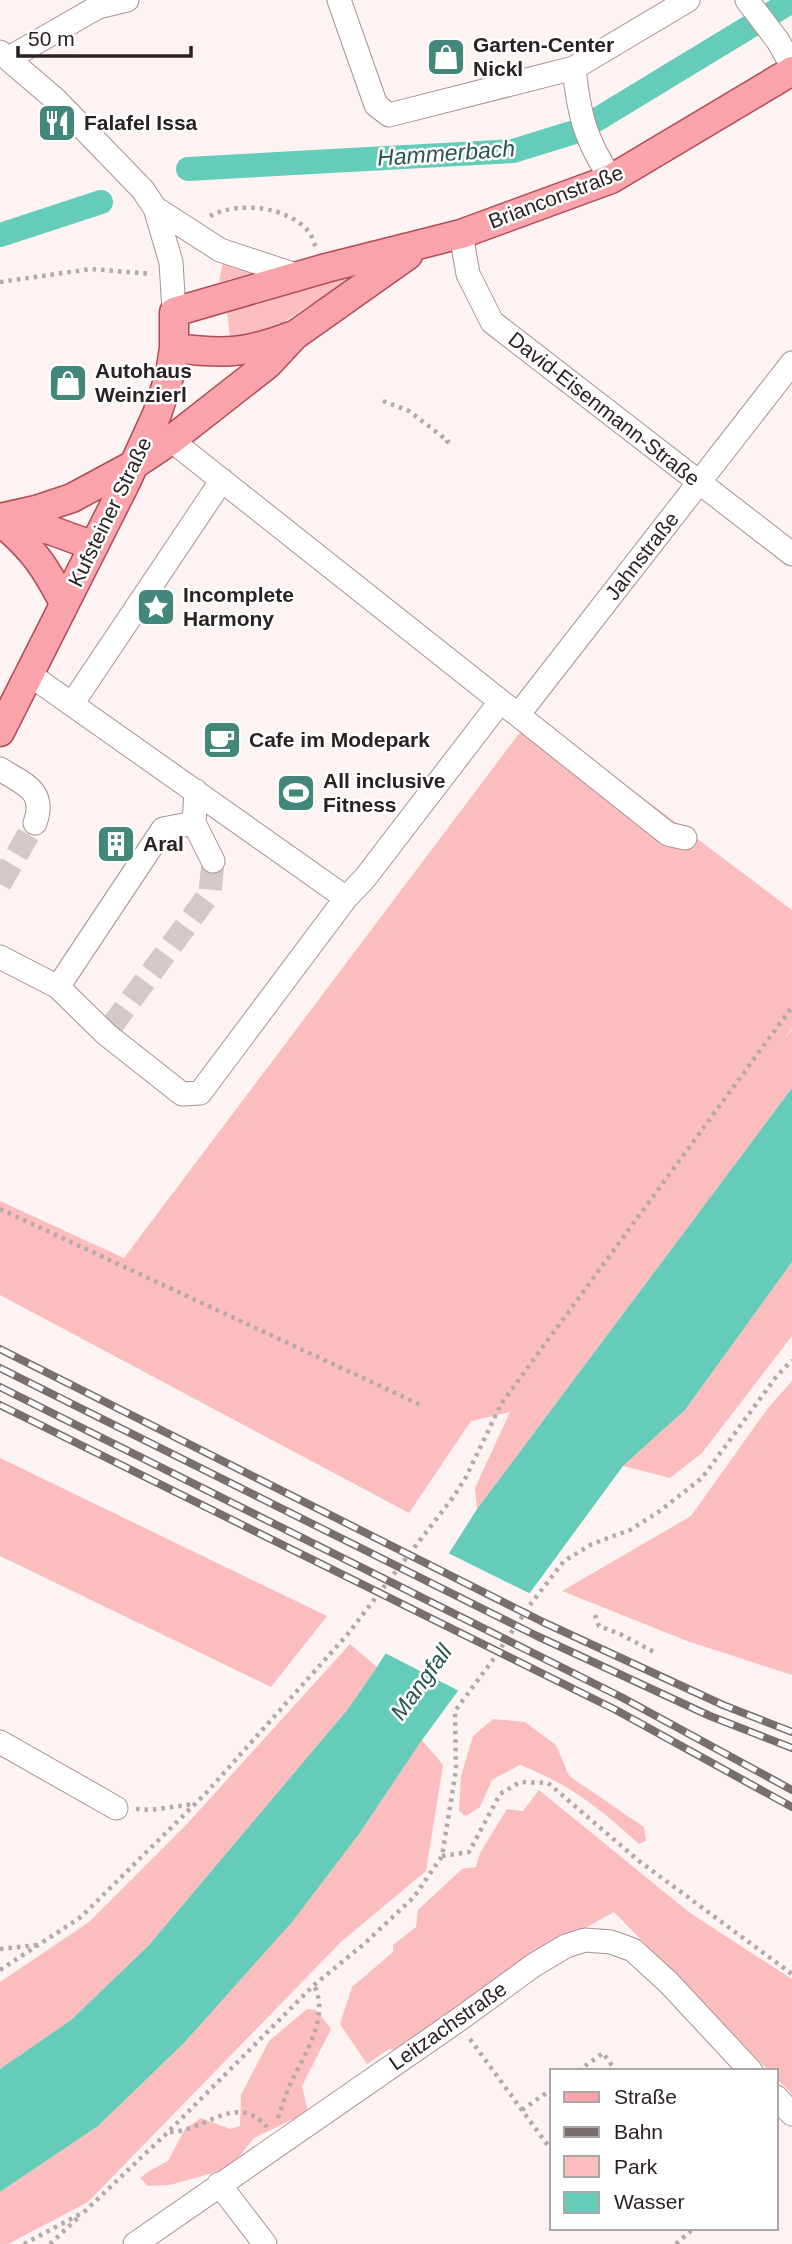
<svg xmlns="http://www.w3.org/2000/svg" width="792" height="2244" viewBox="0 0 792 2244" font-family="Helvetica,sans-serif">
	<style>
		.green { fill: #fcbdbe }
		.water { fill: #65ccba }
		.pier { fill: #fef3f3 }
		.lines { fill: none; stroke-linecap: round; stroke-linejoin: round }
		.canal { stroke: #65ccba; stroke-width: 24 }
		.minor-tunnel { stroke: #d4c9c9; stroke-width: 23; stroke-dasharray: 23 11; stroke-linecap: butt }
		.minor-casing { stroke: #a99191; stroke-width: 25 }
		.major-casing { stroke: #af4d56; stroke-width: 31 }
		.path { stroke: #b4a9a9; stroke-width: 4.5; stroke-dasharray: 3.5 5; stroke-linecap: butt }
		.minor { stroke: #fff; stroke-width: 23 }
		.major { stroke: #faa3aa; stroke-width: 28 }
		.rail-casing { stroke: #786e6e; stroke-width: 8 }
		.rail { stroke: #fff; stroke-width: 5; stroke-dasharray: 16; stroke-linecap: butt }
		.labels { text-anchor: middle; stroke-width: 5; stroke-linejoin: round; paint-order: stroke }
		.poi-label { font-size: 21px; font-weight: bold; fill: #2b2121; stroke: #fff; text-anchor: start }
		.street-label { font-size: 21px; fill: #2b2121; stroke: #fff }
		.water-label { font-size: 23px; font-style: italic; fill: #27554d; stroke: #fff }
	</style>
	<rect width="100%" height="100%" fill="#fef3f3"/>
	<path class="green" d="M223,261L253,269L252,274L219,282Z
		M353,271L355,276L273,329L255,335L230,338L227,311Z
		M533,715L792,910V1028L785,1038L792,1030V1088L477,1509L475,1488L510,1412L471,1421L409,1513L0,1295V1201L124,1258Z
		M792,1262V1336L702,1453L670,1478L623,1466L685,1410Z
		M792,1381V1675L687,1641L562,1591L691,1516L768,1408Z
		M0,1458L327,1616L271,1687L0,1556Z
		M350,1644L377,1667L348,1709L149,1945L71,2020L0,2069V1982L89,1922L186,1825Z
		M493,1719L525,1722L556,1745L569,1776L644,1827L646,1841L639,1844C599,1808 571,1785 520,1765L492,1780L480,1807L466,1816L459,1811L461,1776L473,1736Z
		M422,1740L443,1765L426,1871L341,1942L88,2202L8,2244H0V2192L98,2126L183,2044L292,1921L359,1834Z
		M539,1790L690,1913L792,1979V2094L776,2078V2071H769L614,1912L515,1967L402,2051L389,2049L367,2064L340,2024L352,1987L393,1952V1945L416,1927L418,1910L462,1869L476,1867L480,1853L507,1809L523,1811Z
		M307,2009L316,2010L331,2029L302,2086L308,2112L254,2138L230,2168L170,2185L148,2186L140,2178L149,2171L168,2161L185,2129L201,2118L230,2129L240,2126L241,2095L269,2041Z"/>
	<path class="water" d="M792,1088V1262L685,1410L623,1466L422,1740L359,1834L292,1922L183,2044L98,2126L0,2192V2069L71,2020L149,1945L348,1709L377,1667L477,1509Z"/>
	<path class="pier" d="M446,1552L533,1595L461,1692L383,1652Z"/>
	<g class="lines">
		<path class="canal" d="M188,169L513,151L578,131L792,1
			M0,235L101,202"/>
		<path class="minor-tunnel" d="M0,884L35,823
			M111,1027L210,893L213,861"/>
		<g class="minor-casing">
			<path id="minor" d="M339,0L376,105L389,115L574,68
				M747,0L778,41L792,66
				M0,52L55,99L143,190L155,208L171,262L174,312
				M9,58L98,7L127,0
				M611,179C585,139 579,115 574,68L688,0
				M155,208L220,250L299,276
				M461,234L468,274L492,322L792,554
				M171,440L668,834L685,838
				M29,674L346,898L365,878L500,702
				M72,704L222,480
				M518,715L792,363
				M0,769C23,784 47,790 35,823
				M194,823L213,861
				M0,957L58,987L106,1034L182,1094L200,1093L346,898
				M58,987L163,829L194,823L196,791
				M0,1742L116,1808
				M776,2097L792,2114
				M219,2184L265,2244
				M135,2244L457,2021L534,1965L566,1946L585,1940L611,1942L633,1950L669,1983L751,2071"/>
		</g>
		<g class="major-casing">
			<path id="major" d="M174,348C223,354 244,354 291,336
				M0,518L36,510L72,498L135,464L171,440L268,364L295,335L408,255
				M6,520L50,530L94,546
				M0,521C33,549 44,565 64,603
				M0,732L126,482L157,414L170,374L174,348V312L326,268L461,234L611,179L792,71"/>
		</g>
		<path class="path" d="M210,216C238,201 288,206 309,232C312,236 314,243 316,248
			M0,282L91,269L152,274
			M383,401L409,411L448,441L446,443
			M0,1209L423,1406
			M595,1615L599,1626L620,1634L654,1652
			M136,1809L150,1810L194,1804
			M442,1856L469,1852L500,1794L520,1782L548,1783L639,1861L792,1974
			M0,1949L37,1945
			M0,1970L81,1917L206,1793L347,1635L454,1496L466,1477L501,1404L792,1007
			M470,2039L552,2151
			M578,2071L603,2053L616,2071
			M522,2110L552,2089
			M278,2118C282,2106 286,2094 291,2082C305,2053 330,2017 314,1985
			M170,2132C205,2132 236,2091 267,2127
			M24,2244L84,2212L168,2132L314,1985L364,1944L414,1897L442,1856L456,1770L455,1711L492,1661L530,1605L564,1561L592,1544L630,1530L657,1513L702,1478L776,1377L792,1360
			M50,2244L80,2216
			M676,2244L694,2228"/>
		<use href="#minor" class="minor"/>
		<use href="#major" class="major"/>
		<g class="rail-casing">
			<path id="rail" d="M0,1349L545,1623L723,1705L792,1732
				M0,1368L537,1636L710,1716L792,1748
				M0,1387L623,1698L792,1790
				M0,1405L616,1710L792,1807"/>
		</g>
		<use href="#rail" class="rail"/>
	</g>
	<defs>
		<g id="shop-square" transform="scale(2.0125)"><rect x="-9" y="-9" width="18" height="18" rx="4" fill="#43877b" stroke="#fff"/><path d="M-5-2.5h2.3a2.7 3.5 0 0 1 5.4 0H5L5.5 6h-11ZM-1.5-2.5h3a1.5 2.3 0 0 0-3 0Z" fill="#fff"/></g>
		<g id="restaurant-square" transform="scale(2.0125)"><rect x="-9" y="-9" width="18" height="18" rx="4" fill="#43877b" stroke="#fff"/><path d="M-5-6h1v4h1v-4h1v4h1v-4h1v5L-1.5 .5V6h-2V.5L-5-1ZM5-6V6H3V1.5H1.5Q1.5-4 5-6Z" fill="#fff"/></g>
		<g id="sight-square" transform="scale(2.0125)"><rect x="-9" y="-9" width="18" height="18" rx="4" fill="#43877b" stroke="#fff"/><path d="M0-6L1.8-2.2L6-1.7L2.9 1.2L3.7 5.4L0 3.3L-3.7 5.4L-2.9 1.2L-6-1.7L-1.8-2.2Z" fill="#fff"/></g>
		<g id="cafe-square" transform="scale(2.0125)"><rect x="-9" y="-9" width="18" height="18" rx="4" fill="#43877b" stroke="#fff"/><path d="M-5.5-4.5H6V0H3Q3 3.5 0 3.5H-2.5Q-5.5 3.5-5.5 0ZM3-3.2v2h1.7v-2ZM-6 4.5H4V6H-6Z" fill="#fff"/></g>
		<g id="stadium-square" transform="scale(2.0125)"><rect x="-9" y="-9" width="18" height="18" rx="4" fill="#43877b" stroke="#fff"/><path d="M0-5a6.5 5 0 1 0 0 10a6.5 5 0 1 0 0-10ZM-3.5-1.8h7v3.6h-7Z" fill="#fff"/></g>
		<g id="building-square" transform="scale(2.0125)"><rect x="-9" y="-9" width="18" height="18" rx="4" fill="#43877b" stroke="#fff"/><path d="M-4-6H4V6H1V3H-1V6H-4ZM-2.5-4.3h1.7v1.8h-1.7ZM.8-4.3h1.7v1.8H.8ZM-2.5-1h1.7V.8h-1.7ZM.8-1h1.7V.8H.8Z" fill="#fff"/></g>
	</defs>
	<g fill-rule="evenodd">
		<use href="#shop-square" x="446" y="57"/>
		<use href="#restaurant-square" x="57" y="123"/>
		<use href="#shop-square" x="68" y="383"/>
		<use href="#sight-square" x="156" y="607"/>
		<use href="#cafe-square" x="222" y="740"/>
		<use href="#stadium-square" x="296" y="793"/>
		<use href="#building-square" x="116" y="844"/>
	</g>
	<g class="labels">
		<g class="poi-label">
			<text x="473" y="52">Garten-Center<tspan x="473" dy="24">Nickl</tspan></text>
			<text x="84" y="130">Falafel Issa</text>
			<text x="95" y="378">Autohaus<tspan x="95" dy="24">Weinzierl</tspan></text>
			<text x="183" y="602">Incomplete<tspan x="183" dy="24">Harmony</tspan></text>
			<text x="249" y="747">Cafe im Modepark</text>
			<text x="323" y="788">All inclusive<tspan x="323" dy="24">Fitness</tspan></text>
			<text x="143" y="851">Aral</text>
		</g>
		<g class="street-label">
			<text transform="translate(556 197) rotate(-21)" y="7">Brianconstraße</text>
			<text transform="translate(604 409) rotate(38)" y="7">David-Eisenmann-Straße</text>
			<text transform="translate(110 512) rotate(-64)" y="7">Kufsteiner Straße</text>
			<text transform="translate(642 556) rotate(-52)" y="7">Jahnstraße</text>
			<text transform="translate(448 2026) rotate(-35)" y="7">Leitzachstraße</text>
		</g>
		<g class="water-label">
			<text transform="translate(446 153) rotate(-4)" y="8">Hammerbach</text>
			<text transform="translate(421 1682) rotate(-54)" y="8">Mangfall</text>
		</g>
	</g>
	<rect x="550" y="2069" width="228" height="161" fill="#ffffff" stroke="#aaa6a6" stroke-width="2"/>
	<rect x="564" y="2092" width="35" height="10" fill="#faa3aa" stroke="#aaa6a6" stroke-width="2"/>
	<text x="614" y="2104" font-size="21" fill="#2b2121">Straße</text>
	<rect x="564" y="2127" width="35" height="10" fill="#786e6e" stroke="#aaa6a6" stroke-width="2"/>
	<text x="614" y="2139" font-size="21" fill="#2b2121">Bahn</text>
	<rect x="564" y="2156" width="35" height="21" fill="#fcbdbe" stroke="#aaa6a6" stroke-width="2"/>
	<text x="614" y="2174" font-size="21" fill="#2b2121">Park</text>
	<rect x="564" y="2192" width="35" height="21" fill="#65ccba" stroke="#aaa6a6" stroke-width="2"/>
	<text x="614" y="2209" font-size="21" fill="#2b2121">Wasser</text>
	<path d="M18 46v10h173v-10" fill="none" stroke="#2b2121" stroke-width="3.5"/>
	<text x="28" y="46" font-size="21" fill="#2b2121" stroke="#ffffff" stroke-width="5" paint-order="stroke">50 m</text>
</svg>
